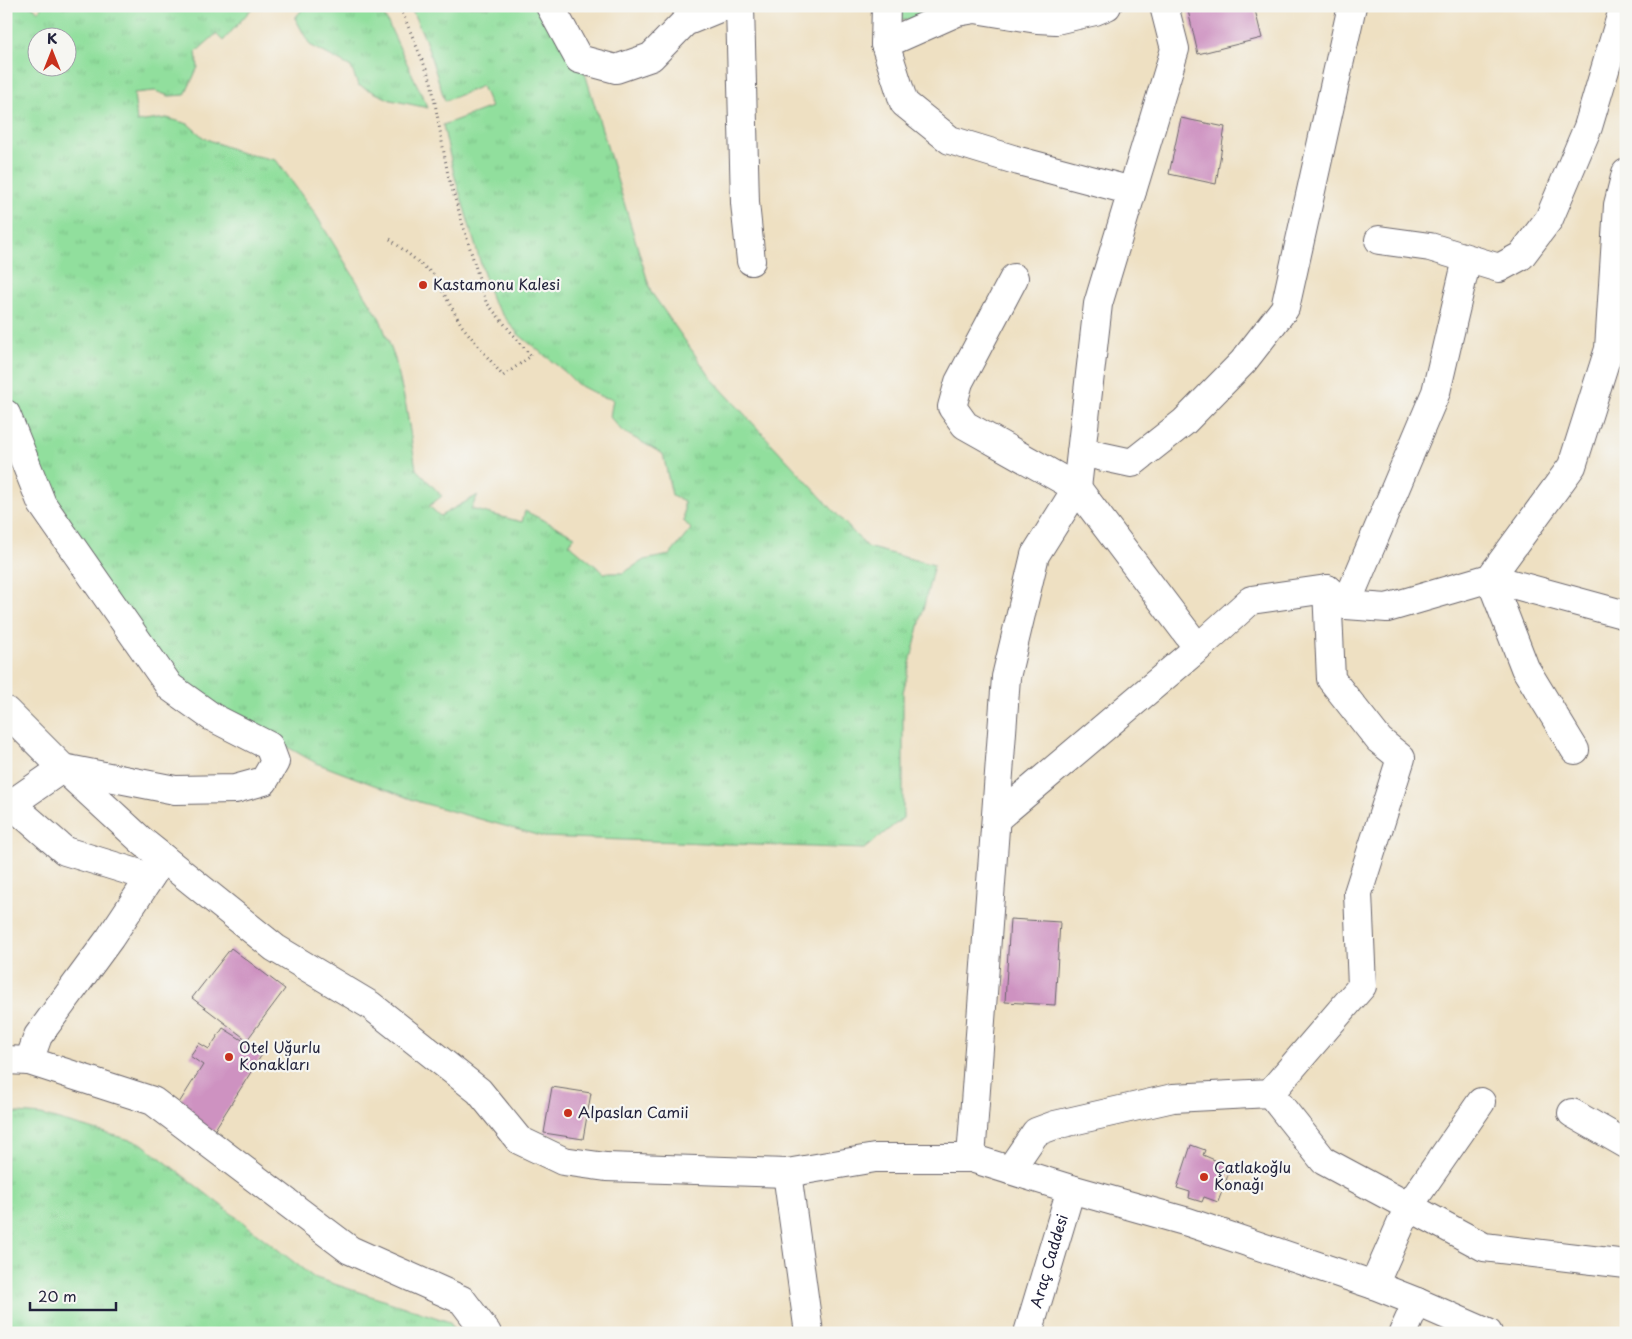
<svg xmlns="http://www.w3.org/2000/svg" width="1632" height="1339" viewBox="0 0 1632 1339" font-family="'Playpen Sans',sans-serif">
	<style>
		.grass { fill: url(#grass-tufts); stroke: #5a806c; fill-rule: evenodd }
		.green { fill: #91df9d; stroke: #5a806c }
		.building { fill: #ce92c1 }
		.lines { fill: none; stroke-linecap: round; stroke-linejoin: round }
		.minor-casing { stroke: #69646a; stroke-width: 30 }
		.major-casing { stroke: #69646a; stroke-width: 30 }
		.path { stroke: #69646a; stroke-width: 3; stroke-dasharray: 1 4; stroke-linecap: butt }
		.minor { stroke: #fff; stroke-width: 28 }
		.major { stroke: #fff; stroke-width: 28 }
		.poi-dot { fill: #c8321e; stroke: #f6f6f2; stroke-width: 2 }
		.labels { text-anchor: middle; stroke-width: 4.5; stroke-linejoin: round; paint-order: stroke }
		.poi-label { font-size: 15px; fill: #22223b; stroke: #f6f6f2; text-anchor: start }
		.street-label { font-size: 15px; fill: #22223b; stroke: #f6f6f2 }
	</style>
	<defs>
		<pattern id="grass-tufts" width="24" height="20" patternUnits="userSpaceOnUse" patternTransform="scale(1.25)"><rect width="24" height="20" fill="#91df9d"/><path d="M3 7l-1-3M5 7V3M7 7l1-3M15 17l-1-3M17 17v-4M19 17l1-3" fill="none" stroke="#7dbf88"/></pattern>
	</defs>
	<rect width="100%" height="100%" fill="#f6f6f2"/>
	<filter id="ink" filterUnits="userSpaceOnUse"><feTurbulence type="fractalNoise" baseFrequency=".02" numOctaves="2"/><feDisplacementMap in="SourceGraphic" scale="10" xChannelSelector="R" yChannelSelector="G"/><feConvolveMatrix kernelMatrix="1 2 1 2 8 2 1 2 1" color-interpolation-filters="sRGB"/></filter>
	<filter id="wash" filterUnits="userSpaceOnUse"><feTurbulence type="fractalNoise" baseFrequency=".0096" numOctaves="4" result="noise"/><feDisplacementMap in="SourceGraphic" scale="20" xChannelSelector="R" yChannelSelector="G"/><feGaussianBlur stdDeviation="1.12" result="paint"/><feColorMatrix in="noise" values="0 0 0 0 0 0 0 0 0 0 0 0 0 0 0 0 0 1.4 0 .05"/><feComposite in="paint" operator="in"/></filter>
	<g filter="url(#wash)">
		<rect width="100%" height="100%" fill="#eee0c2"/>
		<path class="grass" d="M6,6H33L38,12L42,6H254L223,41L216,34L196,52L198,67L185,95L169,96L155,91L134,93L137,122L167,118L188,124L204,138L242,153L276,160L314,212L380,319L395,359L406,406L416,469L442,496L429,506L440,516L478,495L471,509L522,522L525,511L575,536L569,544L604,573H623L644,560L670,555L691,529L684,521V501L672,495L663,454L622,431L610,417L613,399L602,397L577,384L564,371L518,334L492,301L454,174L443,125L491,107L482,86L445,101L425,39L410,6H533L543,13L585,73L651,292L712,379L867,547L934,565L903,692V818L864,849L544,837L419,802L316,763L197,696L109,605L66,539L35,450L6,394ZM38,38H68V68H38Z
			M305,6H380L428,108L391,100L358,85L351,67L310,45L295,18Z
			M6,1112L41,1115L141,1143L313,1277L450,1322L455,1333H6Z"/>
		<path class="green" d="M894,6H954L913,20L894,19Z"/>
		<g id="blocks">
			<path class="building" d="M1187,6H1254L1262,38L1198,54Z
				M1181,118L1225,127L1216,184L1169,174Z
				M1010,919L1060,922L1055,1005L1005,1002Z
				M231,948L285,989L247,1040L192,998Z
				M223,1028L263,1053L212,1134L174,1111L203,1065L190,1056L199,1043L209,1049Z
				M552,1087L591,1093L583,1139L544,1133Z
				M1191,1145L1205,1150L1203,1155L1231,1167L1218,1202L1204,1197L1202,1202L1189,1198L1190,1192L1177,1188Z"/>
		</g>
	</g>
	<g filter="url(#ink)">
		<use href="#blocks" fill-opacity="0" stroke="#69646a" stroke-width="1"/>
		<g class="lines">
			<g class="minor-casing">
				<g id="minor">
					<path d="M550,6L579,59L616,69L651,57L685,22L724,6"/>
					<path d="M740,6L745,203L751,261"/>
					<path d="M886,6L885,44L904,103L950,140L1019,161L1132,191"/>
					<path d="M885,44L957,12L975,9L1037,19L1056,20L1095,11L1107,6"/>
					<path d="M1379,240L1430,247L1499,268L1521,256L1549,219L1588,127L1624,6"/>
					<path d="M1014,278L959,382L952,407L965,425L1077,488L1198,648"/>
					<path d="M6,414L42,504L170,687L212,717L269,746L275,762L264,781L235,789L175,790L63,768L6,711"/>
					<path d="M1081,452L1132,463L1184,422L1243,362L1285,308L1352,6"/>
					<path d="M1346,605L1436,392L1467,259"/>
					<path d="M1575,750L1525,668L1490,578L1626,615"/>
					<path d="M11,804L65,851L150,877"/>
					<path d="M6,805L11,804L63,768"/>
					<path d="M997,818L1198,648L1251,600L1327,589L1346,605L1387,608L1490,578L1572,466L1609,349L1618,205L1626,173"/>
					<path d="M6,1060L29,1061L153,1101L350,1250L462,1300L487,1333"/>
					<path d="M29,1061L38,1036L110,938L163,858"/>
					<path d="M1270,1093L1324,1161L1484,1247L1626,1264"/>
					<path d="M1572,1113L1626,1144"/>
					<path d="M971,1158L1006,677L1035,555L1077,488L1098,304L1175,49L1164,6"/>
					<path d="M1010,1170L1036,1132L1055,1125L1173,1098L1270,1093L1362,986L1358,893L1401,758L1379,740L1331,679L1327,589"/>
					<path d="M787,1173L809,1333"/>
					<path d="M1374,1285L1409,1206L1481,1102"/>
					<path id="s1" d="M1028,1333L1071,1189"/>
					<path d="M1403,1333L1417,1302"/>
				</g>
			</g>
			<g class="major-casing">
				<path id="major" d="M63,768L143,842L275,948L370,1005L479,1091L519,1140L563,1161L606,1167L787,1173L875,1158H971L1071,1189L1188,1222L1374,1285L1417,1302L1488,1333"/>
			</g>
			<path class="path" d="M390,239L433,274L462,326L503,376L531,356L486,302L448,175L431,81L403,14L397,6"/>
			<use href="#minor" class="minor"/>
			<use href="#major" class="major"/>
		</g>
	</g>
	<g class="poi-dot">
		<circle cx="423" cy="285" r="5"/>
		<circle cx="229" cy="1057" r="5"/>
		<circle cx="568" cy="1113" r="5"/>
		<circle cx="1204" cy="1177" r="5"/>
	</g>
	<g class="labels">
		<g class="poi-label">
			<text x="433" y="290">Kastamonu Kalesi</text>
			<text x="239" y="1053">Otel Uğurlu<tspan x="239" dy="17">Konakları</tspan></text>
			<text x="578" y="1118">Alpaslan Camii</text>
			<text x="1214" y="1173">Çatlakoğlu<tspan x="1214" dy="17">Konağı</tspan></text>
		</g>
		<g class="street-label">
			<text dy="5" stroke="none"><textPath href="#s1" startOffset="75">Araç Caddesi</textPath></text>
		</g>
	</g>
	<rect width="1632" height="1339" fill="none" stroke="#f6f6f2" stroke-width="25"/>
	<g transform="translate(52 52)"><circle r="24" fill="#f6f6f2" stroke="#a1a1a9"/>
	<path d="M0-4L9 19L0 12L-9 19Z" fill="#c8321e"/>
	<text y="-8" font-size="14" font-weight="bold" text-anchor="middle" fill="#22223b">K</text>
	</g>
	<path d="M30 1302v8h86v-8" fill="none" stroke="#22223b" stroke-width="2.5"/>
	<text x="38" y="1302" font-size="15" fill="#22223b" stroke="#f6f6f2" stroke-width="4" paint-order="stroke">20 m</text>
</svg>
